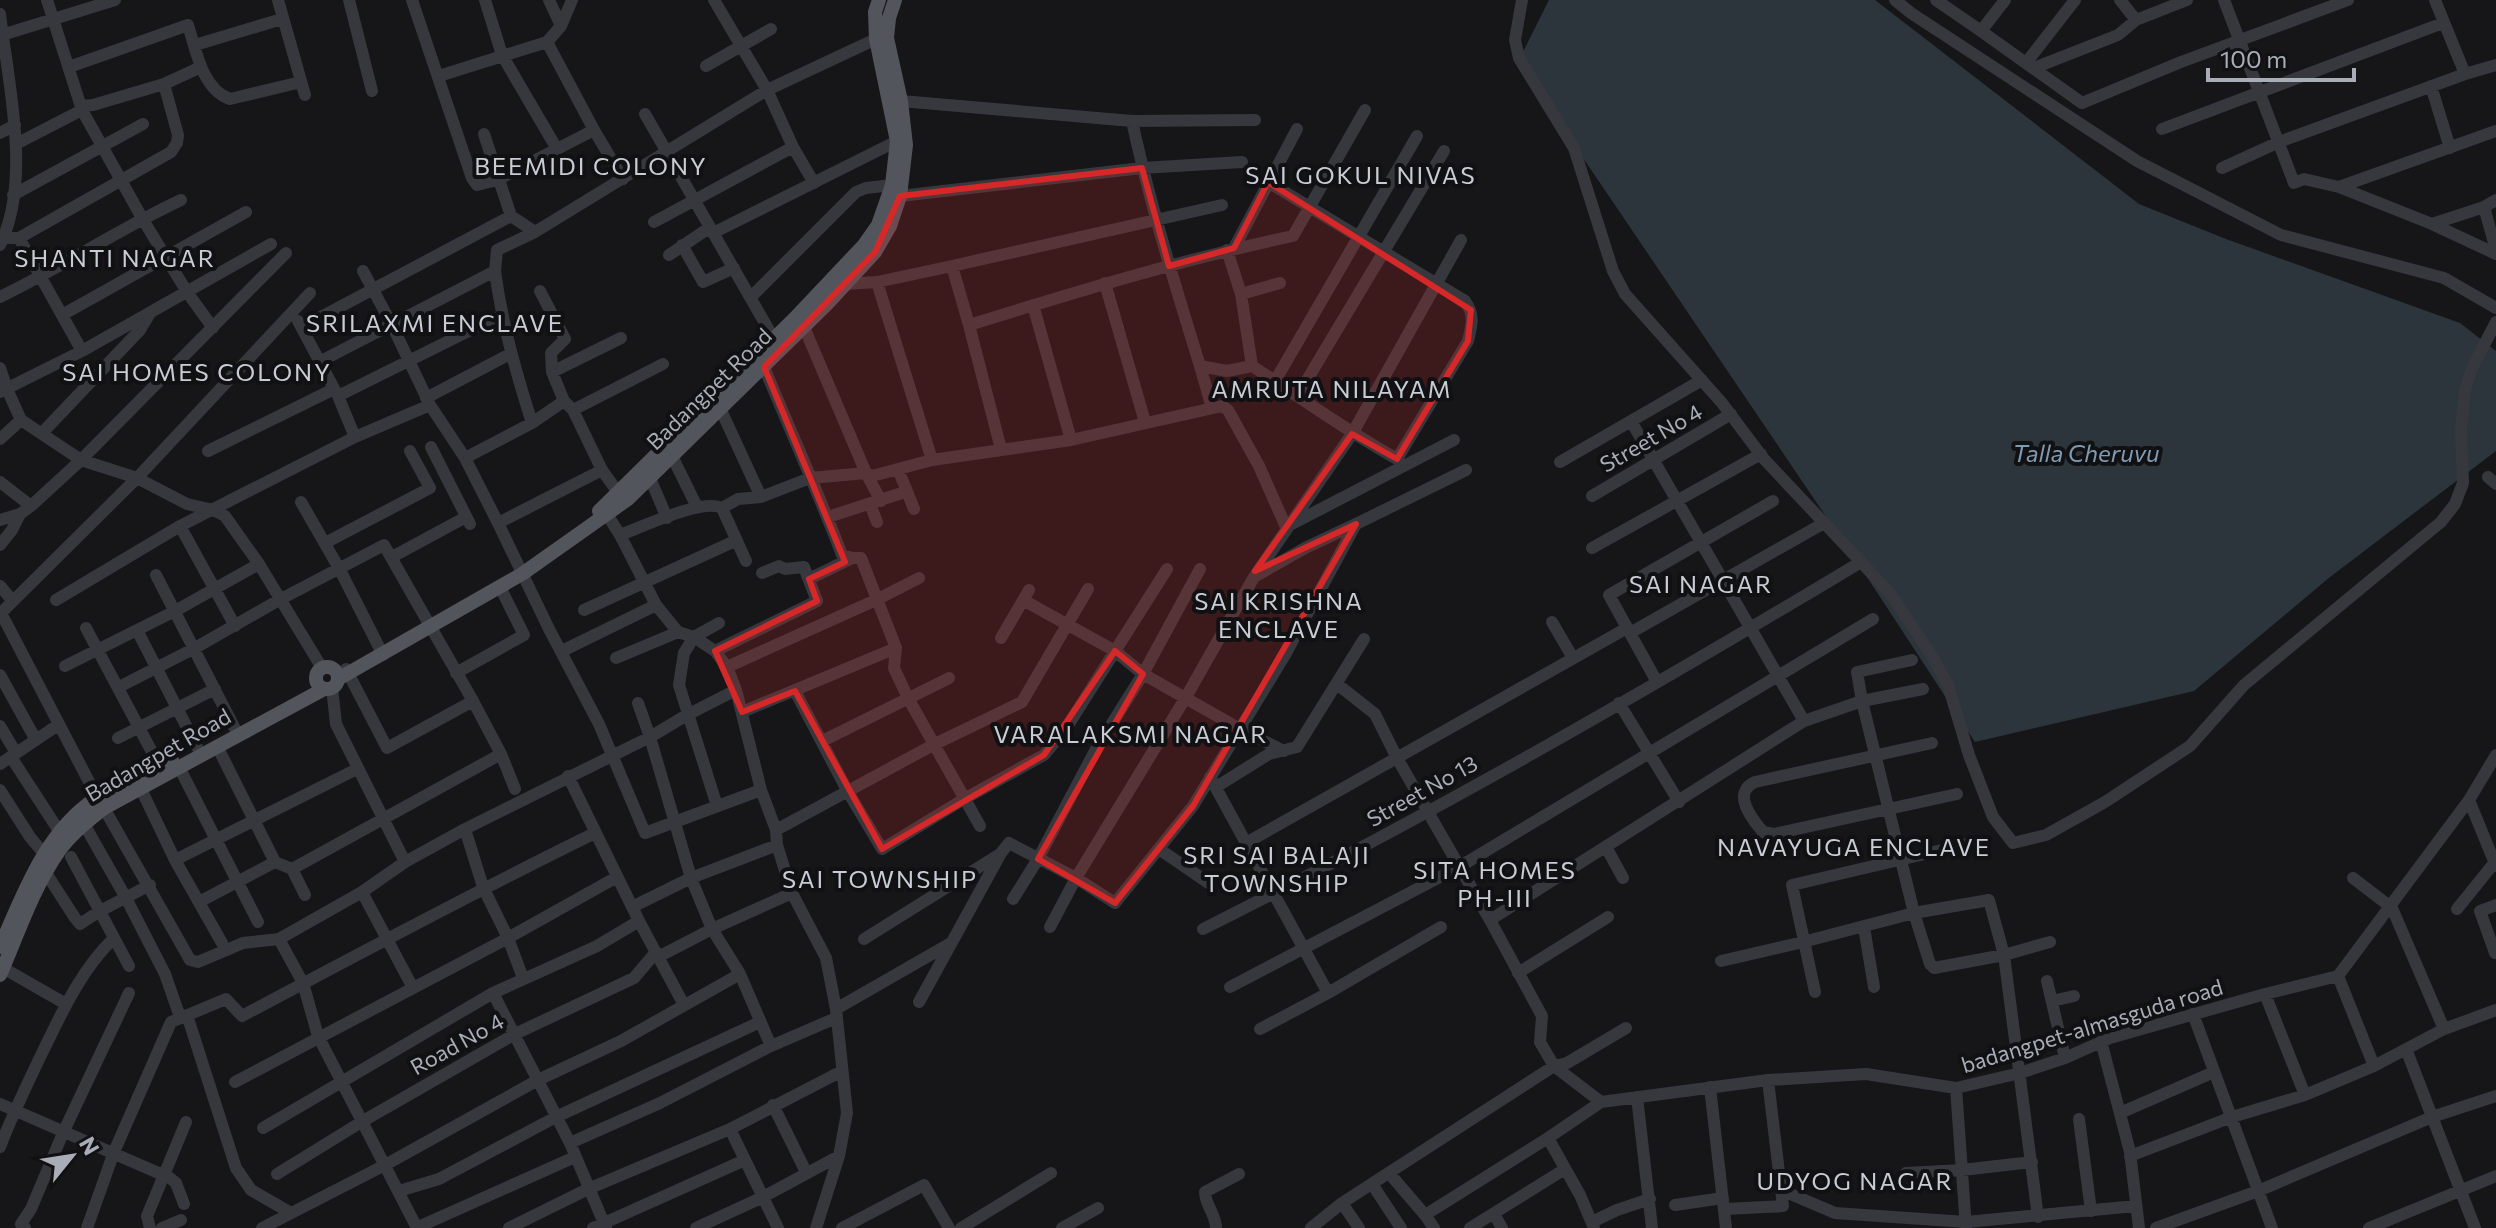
<svg xmlns="http://www.w3.org/2000/svg" width="2496" height="1228" viewBox="0 0 2496 1228" font-family="Commissioner,sans-serif">
	<style>
		.water { fill: #2c353c }
		.lines { fill: none; stroke-linecap: round; stroke-linejoin: round }
		.minor { stroke: #37383d; stroke-width: 12 }
		.major { stroke: #53555c; stroke-width: 14 }
		.marked { fill: #d62828; fill-opacity: 0.2; stroke: #d62828; stroke-width: 6; stroke-linejoin: round }
		.labels { text-anchor: middle; stroke-width: 8; stroke-linejoin: round; paint-order: stroke }
		.street-label { font-size: 22px; fill: #a8adb8; stroke: #111113 }
		.neighbourhood-label { font-size: 24px; letter-spacing: 2px; fill: #c9ccd4; stroke: #111113 }
		.water-label { font-size: 24px; font-style: italic; fill: #7f9bb3; stroke: #111113 }
	</style>
	<rect width="100%" height="100%" fill="#161618"/>
	<path class="water" d="M1549,0H1875L2139,204L2226,239L2460,323L2496,351V451L2330,577L2194,691L1975,742L1867,577L1518,62Z"/>
	<g class="lines">
		<path class="minor" d="M47,0L82,110L142,218L187,292L213,328
			M278,0L305,95
			M349,0L372,91
			M412,0L472,178L477,185L497,180L594,130
			M485,0L502,55L557,149
			M549,0L561,26
			M714,0L767,90L793,147L814,183
			M1522,0L1515,40L1519,58L1574,148L1613,271L1625,294L1722,403L1764,459L1890,593L1932,656L1948,685L1969,755L1993,817L2013,843L2046,835L2105,802L2190,746L2244,685L2441,522L2455,504L2463,483L2461,429L2465,390L2472,368L2496,322
			M1895,0L1911,13L2137,161L2281,235L2444,278L2496,308
			M1936,0L1981,31L2005,0
			M2120,0L2136,20L2187,0
			M2224,0L2294,183L2304,179L2339,187L2496,131
			M2435,0L2465,74L2496,65
			M0,14C8,83 32,180 0,245
			M1981,31L2082,103L2181,62L2348,0
			M2,35L115,0
			M547,42L594,130L623,179
			M195,45L282,19
			M2026,63L2075,0
			M706,66L771,29
			M69,67L188,25C196,50 202,89 230,99L301,82
			M2034,68L2118,35L2136,20
			M439,76L547,42L561,26L572,0
			M2431,86L2450,148
			M901,101L1132,121L1255,120
			M81,106L93,105L164,84L201,67
			M645,114L774,339
			M1132,121C1150,204 1175,285 1200,366L1227,371L1252,366
			M2162,129L2443,23
			M0,133L15,125
			M484,134L511,216L535,232
			M16,144L82,110
			M2222,168L2279,142L2465,74
			M2339,187L2432,224L2496,254
			M13,195L143,124
			M900,196L1142,168L1242,162
			M2496,200L2484,207L2496,250
			M654,222L793,147
			M2432,224L2484,207
			M713,233L897,141
			M4,238H19L171,152L177,143L178,135L164,84
			M19,238L82,351
			M682,245L703,282L734,268
			M1234,248L1297,129
			M1227,250L1241,294L1252,366C1300,397 1346,431 1397,459L1468,341C1472,324 1475,315 1465,301L1268,182
			M669,255L709,228
			M952,266L969,325C1076,292 1183,259 1293,236L1365,110
			M363,271L392,325L430,405L465,458L498,523L549,629L599,724L645,833L761,790
			M495,271C502,324 516,372 532,423
			M877,282L932,460
			M1105,283L1145,422
			M846,284L877,282L952,266L1222,205
			M540,291L565,339L551,353L552,372
			M1241,294L1280,283
			M0,297C62,267 119,229 181,200
			M751,297L856,192L866,188L892,185
			M1033,305L1071,440
			M62,315L246,212
			M298,321L338,396L355,437L430,405
			M799,322L804,327L866,473L881,501
			M969,325L1001,449
			M302,327L511,216
			M321,361L495,271L497,250L535,232L767,90L876,39L886,38
			M1200,366L1212,408
			M764,367C790,430 818,492 842,555L852,558H861L896,648L894,668L908,698L980,826
			M0,368L7,389L21,420L81,460L137,478L187,504L213,510L225,516L259,564L322,668
			M1275,381L1417,136
			M0,392L82,351L271,244
			M1298,395L1444,151
			M338,396L501,315
			M426,398L510,354
			M564,401L552,372L621,338
			M720,408L761,497
			M1631,421L1804,721
			M42,433L140,330L149,315
			M0,439L21,420
			M431,447L470,524
			M208,451L334,389
			M672,456L697,507
			M465,458L532,423L564,401L573,410
			M1560,462L1702,380
			M898,469L914,509
			M2488,477L2496,484
			M650,478L667,518
			M0,482L31,506
			M619,494L602,470L573,410L663,364
			M1592,496L1731,414
			M301,502L340,570L383,655
			M870,504L877,522
			M603,508L620,535L656,605L678,632L694,637L715,651L727,667L736,690L761,790L776,830L777,845L792,893L826,958L836,1009L847,1113L839,1156L816,1228
			M722,508L746,561
			M828,517L905,492
			M0,520L20,514L31,506L81,460L286,253
			M498,523L602,470
			M180,526L235,626
			M620,535C642,527 703,498 722,508L738,499L761,497L810,478L866,473L872,476L932,460L1071,440L1222,406L1228,410L1259,466L1286,527L1454,440
			M325,543L430,488L410,451
			M0,545L12,530L20,514
			M1592,548L1761,454
			M392,557L466,517
			M1256,574L1352,434L1461,240
			M156,575L234,727
			M809,579L852,558
			M0,586L12,600
			M56,600L180,526L355,437
			M1023,600L1115,651L1143,674L1240,729L1284,751
			M584,610L735,541
			M1,613L97,797
			M0,614L137,478L310,293
			M1552,622L1573,658
			M86,628L160,767
			M137,630L197,747
			M1630,633L1824,523
			M1001,638L1029,590
			M562,651L656,605
			M715,651L817,601L804,567L785,569L779,566L762,573
			M616,658L678,632
			M1912,660L1857,672L1862,701L1914,913L1989,900L2004,955L2038,1217
			M65,666L175,611L259,564
			M727,667L876,600L919,578
			M346,669L387,748L473,701
			M456,673L524,635L500,587
			M0,675L36,740
			M1657,682L1609,595L1773,501
			M1337,684L1375,714L1397,758L1490,920L1542,1016L1540,1042L1554,1066L1567,1063L1626,1028
			M119,687L195,648L279,600L384,545L473,701L501,754L515,789
			M332,688L336,724L405,862
			M795,691L848,792L882,849L964,799L1044,755L1065,730L1167,569
			M638,703L650,737L691,878L712,929L740,974L771,1046L836,1018
			M1619,703L1679,802
			M742,712L896,648
			M0,726L16,753
			M118,738L215,689
			M822,741L949,678
			M1932,743L1755,782C1731,793 1752,819 1763,832L1774,834L1957,794
			M217,746L275,862L292,869L305,895
			M11,757L59,831
			M0,764L58,725
			M179,767L258,922
			M568,776L639,921L684,1005
			M1210,777L1328,993L1441,927
			M1216,787L1269,754L1297,747L1364,639
			M141,789L175,860L222,943
			M0,790L30,837L45,855
			M2469,800L2496,866
			M717,806L679,685L684,653L694,637L719,623
			M104,808L190,960L198,962L243,943L279,939L362,892L405,862L465,829L650,737L687,715L736,690
			M84,824L126,898L165,974L180,1017
			M465,829L483,887L508,938L523,978
			M776,830L933,745L1022,702L1088,589
			M1246,843L1627,628
			M1606,847L1623,878
			M1159,849L1210,884
			M71,857L129,966
			M175,860L357,769
			M292,869L501,754
			M46,873L75,918L80,924L100,911L150,885
			M2353,878L2392,908L2444,1029
			M362,892L413,988
			M1013,899L1038,859L1096,749L1143,674L1200,569
			M199,902L275,862
			M632,907L691,878L777,845
			M2457,909L2495,862
			M1490,920L1804,721L1862,701L1923,689
			M1050,927L1076,878L1186,697L1254,577L1305,548L1356,524
			M1864,927L1874,987
			M1203,929C1428,817 1646,691 1861,562
			M279,939L303,983L318,1036L417,1228
			M864,939L1000,854
			M2495,953L2480,911L2496,905
			M658,957L712,929L792,893
			M1721,961L1803,942L1914,913L1930,964L1934,968L2004,955L2050,942
			M3,968L66,1004
			M1518,973L1608,917
			M2338,976L2374,1066
			M2047,981L2065,1058
			M1230,987L1459,867L1873,619
			M1815,992L1792,885L1976,842
			M493,993L570,1143L606,1228
			M2265,994L2305,1095
			M2052,1001L2074,996
			M919,1002L1001,853L1009,843L1076,878L1115,903L1193,806L1285,655L1356,524L1466,470
			M836,1009L951,943
			M2193,1014L2272,1228
			M187,1015L236,1168L251,1190L291,1213
			M1260,1029L1328,993
			M2101,1041L2130,1152L2139,1228
			M2406,1049L2475,1228
			M235,1082L508,938L617,877
			M1710,1087L1726,1228
			M1956,1088L1966,1228
			M1637,1097L1652,1228
			M0,1104L170,1178L176,1183L184,1204
			M773,1105L806,1172
			M2120,1113L2214,1072
			M2079,1119L2091,1211
			M263,1128L493,993L597,946L639,921
			M730,1129L778,1228
			M1548,1138L1580,1195L1594,1228
			M570,1143L660,1103L771,1046
			M0,1147C13,1113 28,1082 44,1049C63,1010 82,969 113,939
			M2130,1156L2232,1117L2305,1095L2374,1066L2444,1029L2496,1010
			M1389,1173L1425,1215L1434,1228
			M1906,1173L1962,1170L2032,1162
			M277,1174L363,1121L515,1034L634,978L656,952
			M1372,1184L1401,1228
			M1781,1190L1835,1213L1966,1222L2136,1206
			M399,1191L439,1179L556,1117L760,1022
			M1342,1203L1359,1228
			M1675,1205L1723,1198
			M1725,1209L1783,1206L1768,1080
			M1494,1214L1502,1228
			M1425,1215L1548,1138L1601,1102
			M1592,1222L1617,1210L1650,1199
			M25,1228L21,1224L31,1209L63,1133L129,993
			M87,1228L114,1152L171,1022L226,999L242,1016C359,954 476,891 595,833
			M150,1228L147,1216L186,1122
			M162,1228L181,1220
			M262,1228L385,1165L538,1080L621,1041L740,974
			M416,1228L575,1157
			M509,1228L588,1189L730,1129L842,1071
			M593,1228L745,1160
			M696,1228L763,1197L839,1156
			M842,1228L924,1185L949,1228
			M961,1228L1051,1173
			M1062,1228L1098,1208
			M1216,1228C1216,1214 1205,1205 1205,1192L1239,1174
			M1311,1228L1342,1203L1554,1066L1601,1102L1768,1080L1866,1074L1956,1088L2020,1073L2065,1058L2110,1038L2265,994L2338,976L2469,800L2496,755
			M1470,1228L1565,1169
			M2156,1228L2258,1191L2432,1117L2496,1096
			M2369,1228L2496,1176"/>
		<path class="major" d="M599,511L795,318L864,245L878,225L892,185L897,141L876,39L875,12L879,0
			M316 678a11 11 0 1 1 22 0a11 11 0 1 1-22 0Z
			M338,679L522,574L628,499L827,304L875,252L890,226L900,196L906,145L901,101L887,38L889,18L895,0
			M0,947C23,895 45,832 95,799C118,783 147,774 172,760
			M0,975C18,934 33,888 59,851C71,834 88,821 104,808L324,689"/>
	</g>
	<path class="marked" d="M1142,168L1169,266L1234,248L1268,182L1471,310L1468,341L1397,459L1352,434L1255,571L1356,524L1193,806L1115,903L1038,859L1143,674L1115,651L1044,755L882,849L795,691L742,712L715,651L817,601L809,579L845,562L764,367L875,252L900,196Z"/>
	<g class="labels">
		<g class="street-label">
			<text transform="translate(709 389) rotate(-44)" y="8">Badangpet Road</text>
			<text transform="translate(1651 438) rotate(-30)" y="8">Street No 4</text>
			<text transform="translate(158 755) rotate(-30)" y="8">Badangpet Road</text>
			<text transform="translate(1422 791) rotate(-29)" y="8">Street No 13</text>
			<text transform="translate(2092 1026) rotate(-17)" y="8">badangpet-almasguda road</text>
			<text transform="translate(457 1044) rotate(-29)" y="8">Road No 4</text>
		</g>
		<g class="neighbourhood-label">
			<text x="591" y="175">BEEMIDI COLONY</text>
			<text x="1361" y="184">SAI GOKUL NIVAS</text>
			<text x="115" y="267">SHANTI NAGAR</text>
			<text x="435" y="332">SRILAXMI ENCLAVE</text>
			<text x="197" y="381">SAI HOMES COLONY</text>
			<text x="1332" y="398">AMRUTA NILAYAM</text>
			<text x="1701" y="593">SAI NAGAR</text>
			<text x="1279" y="610">SAI KRISHNA<tspan x="1279" dy="28">ENCLAVE</tspan></text>
			<text x="1131" y="743">VARALAKSMI NAGAR</text>
			<text x="1854" y="856">NAVAYUGA ENCLAVE</text>
			<text x="1277" y="864">SRI SAI BALAJI<tspan x="1277" dy="28">TOWNSHIP</tspan></text>
			<text x="1495" y="879">SITA HOMES<tspan x="1495" dy="28">PH-III</tspan></text>
			<text x="880" y="888">SAI TOWNSHIP</text>
			<text x="1855" y="1190">UDYOG NAGAR</text>
		</g>
		<g class="water-label">
			<text x="2086" y="462">Talla Cheruvu</text>
		</g>
	</g>
	<g transform="translate(72 1156) rotate(60)" stroke="#111113" stroke-width="6" paint-order="stroke">
	<path d="M0-6L14 30L0 20L-14 30Z" fill="#a8adb8"/>
	<text y="-12" font-size="22" font-weight="bold" text-anchor="middle" fill="#a8adb8">N</text>
	</g>
	<path d="M2208 68v12h146v-12" fill="none" stroke="#a8adb8" stroke-width="4"/>
	<text x="2220" y="68" font-size="24" fill="#a8adb8" stroke="#111113" stroke-width="6" paint-order="stroke">100 m</text>
</svg>
